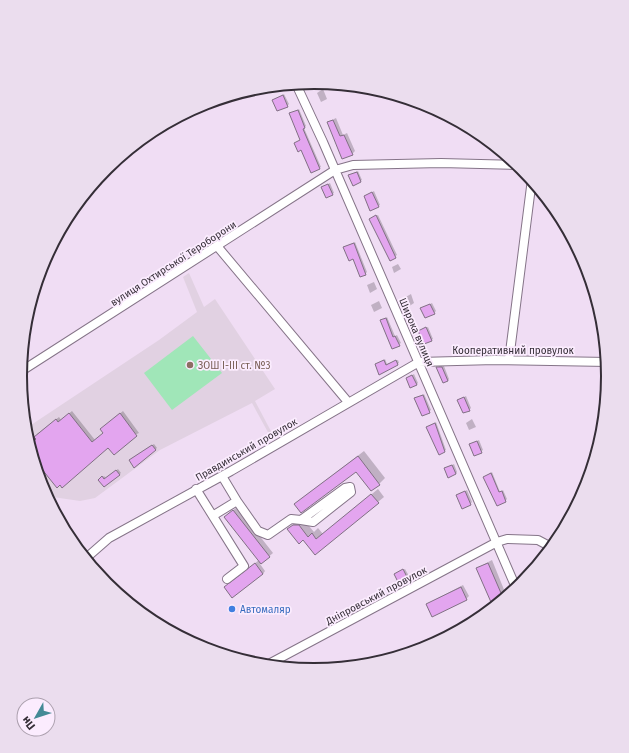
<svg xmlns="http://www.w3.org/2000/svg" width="629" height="753" viewBox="0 0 629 753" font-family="'Fira Sans',sans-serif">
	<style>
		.education { fill: #e1d1e2 }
		.pitch { fill: #a0e6b8 }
		.shadow { fill: #0003 }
		.building { fill: #e3a5ef; stroke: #817084 }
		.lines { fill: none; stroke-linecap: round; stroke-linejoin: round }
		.minor-casing { stroke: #857488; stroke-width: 10 }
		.minor { stroke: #fff; stroke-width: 8 }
		.education-dot { fill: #8d6e63; stroke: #fbecfe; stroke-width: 1.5 }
		.shop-dot { fill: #3f7fe0; stroke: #fbecfe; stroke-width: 1.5 }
		.labels { text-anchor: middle; stroke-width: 3.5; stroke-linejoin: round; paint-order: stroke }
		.street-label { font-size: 10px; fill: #352e37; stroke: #fbecfe }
		.education-label { font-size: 10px; fill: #785e54; stroke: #fbecfe; text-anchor: start }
		.shop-label { font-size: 10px; fill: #366cbe; stroke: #fbecfe; text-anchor: start }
		.rim { fill: none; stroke: #352e37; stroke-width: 2 }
	</style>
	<rect width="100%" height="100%" fill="#f0ddf4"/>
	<path class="education" d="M189,273L204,307L215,299L275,389L255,401L273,435L270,436L252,403L160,450L95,498L80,501L46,496L42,489L25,429L159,340L197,312L183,277Z"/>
	<path class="pitch" d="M193,336L222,373L172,410L144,373Z"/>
	<path class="shadow" d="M323,89L327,99L321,102L317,93Z
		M284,94L289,104L287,106L273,100Z
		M299,109L306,126L304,128L321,167L319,168L295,143L301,140L290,114Z
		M336,118L343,135L347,133L355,151L352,154L328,122Z
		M358,171L362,180L353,185L349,175Z
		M330,183L334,193L332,194L322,187Z
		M374,191L380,205L378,206L365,196Z
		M378,215L397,255L390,259L370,219Z
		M355,242L367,272L365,274L344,247Z
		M398,264L401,269L394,273L392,267Z
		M374,282L377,289L370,293L367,285Z
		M411,294L414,303L408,307L404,298Z
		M379,301L382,308L374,312L371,305Z
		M432,303L436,311L434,313L422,308Z
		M387,317L395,336L397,335L401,343L392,348L381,321Z
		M428,327L433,339L431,340L420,331Z
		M385,359L387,364L398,360L399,363L380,373L376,364Z
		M439,366H444L449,379L448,381L438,368Z
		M414,374L418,383L416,385L407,378Z
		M424,394L431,410L423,415L416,398Z
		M466,396L471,408L469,410L458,400Z
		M72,411L95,440L104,433V427L123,411L139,433L109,446L58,486L32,454L29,445L37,439V434L59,417L61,420Z
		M472,419L476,427L469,430L466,423Z
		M436,422L446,450L439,454L427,427Z
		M479,440L483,450L475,455L472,443Z
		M154,444L157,448L134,466L131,459Z
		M364,451L385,478L379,484L371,490L357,471L295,504Z
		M454,464L457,472L456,474L445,468Z
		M118,469L121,473L104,486L100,480L104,476L106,478Z
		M492,472L500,492L503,490L507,499L505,501L484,477Z
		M378,489L384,497L315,554L303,539L288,529L299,519L304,520L314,532L318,528L323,534Z
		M467,490L472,502L470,504L459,494Z
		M237,507L273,553L260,564L265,571L263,574L228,585L259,560L225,517Z
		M492,560L507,597L494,608L477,568Z
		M405,569L409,576L399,582L397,573Z
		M463,585L469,596L466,599L427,604Z
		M447,635L448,637L427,649L408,654Z"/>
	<path class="building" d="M283,95L288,107L277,111L272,100Z
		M298,110L305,128L303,129L320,169L311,173L301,150L298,152L294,143L300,140L289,113Z
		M333,120L340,136L344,135L353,155L342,159L327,122Z
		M357,172L361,182L353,186L348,175Z
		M328,184L333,195L326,198L321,187Z
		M372,192L379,207L370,211L364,196Z
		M376,215L396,258L390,261L369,219Z
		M354,243L366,275L360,277L353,259L349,261L343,247Z
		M430,304L435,314L425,318L420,308Z
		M386,318L393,337L395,336L400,346L392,349L380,320Z
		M426,327L432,341L424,344L418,331Z
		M384,360L386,365L396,360L398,365L379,375L375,364Z
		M436,367H442L448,381L443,383Z
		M412,375L417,385L410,388L406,378Z
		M423,395L430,413L422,416L414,398Z
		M464,397L470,411L463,413L457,400Z
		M69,413L92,442L103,433L100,429L120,413L137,436L114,455L108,448L62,488L60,485L57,488L33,458L29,445L36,439L34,437L56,419L58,422Z
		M435,423L445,452L439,455L426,427Z
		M477,441L482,453L474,456L469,444Z
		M152,445L156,450L134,468L129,460Z
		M358,456L380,485L371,491L356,472L301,513L294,504Z
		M452,465L456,474L448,478L444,468Z
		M116,470L120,475L104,487L98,480L102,476L104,479Z
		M491,473L499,492L502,491L506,502L497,506L483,477Z
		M465,491L471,505L462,509L456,495Z
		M371,494L379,503L315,555L303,540L299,544L287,529L293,525H299L308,537L312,533L316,539Z
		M233,510L270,557L261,564L224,517Z
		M255,563L263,574L232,598L224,587Z
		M488,563L504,600L494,609L476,568Z
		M403,569L408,579L399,584L394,574Z
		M461,587L467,600L432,617L426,604Z"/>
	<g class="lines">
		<g class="minor-casing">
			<path id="minor" d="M296,84L323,142L517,590
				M217,246L348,402
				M509,360L532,179
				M20,372L335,170L353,165L441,163L519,165
				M222,476L237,501
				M196,489L244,566L227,579
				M214,515L237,501L258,531L268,535L291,519L301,520L345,488L350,487L351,492L313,522L301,520
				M85,559L109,538L231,471L419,362L495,360L608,362
				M265,666L497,542L507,539L538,540L553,548"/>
		</g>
		<use href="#minor" class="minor"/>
	</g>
	<circle class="education-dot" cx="190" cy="365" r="4"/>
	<circle class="shop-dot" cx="232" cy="609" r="4"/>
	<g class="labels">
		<g class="street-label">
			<text transform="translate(173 263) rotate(-33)" y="4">вулиця Охтирської Тероборони</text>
			<text transform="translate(417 332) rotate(67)" y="4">Широка вулиця</text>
			<text x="513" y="354">Кооперативний провулок</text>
			<text transform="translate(246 449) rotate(-30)" y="4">Правдинський провулок</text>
			<text transform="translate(376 595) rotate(-28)" y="4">Дніпровський провулок</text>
		</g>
		<g class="education-label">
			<text x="198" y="369">ЗОШ І-ІІІ ст. №3</text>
		</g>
		<g class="shop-label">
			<text x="240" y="613">Автомаляр</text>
		</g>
	</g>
	<path d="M0 0H629V753H0ZM27 376a287 287 0 1 1 574 0a287 287 0 1 1-574 0Z" fill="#ebddee" fill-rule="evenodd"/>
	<path class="rim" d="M27 376a287 287 0 1 1 574 0a287 287 0 1 1-574 0Z"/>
	<g transform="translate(36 717) rotate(231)"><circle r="19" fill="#fbecfe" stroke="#aca0ae"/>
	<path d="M0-3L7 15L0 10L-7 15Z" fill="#448a96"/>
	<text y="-6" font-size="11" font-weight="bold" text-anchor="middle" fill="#352e37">Пн</text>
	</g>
</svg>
